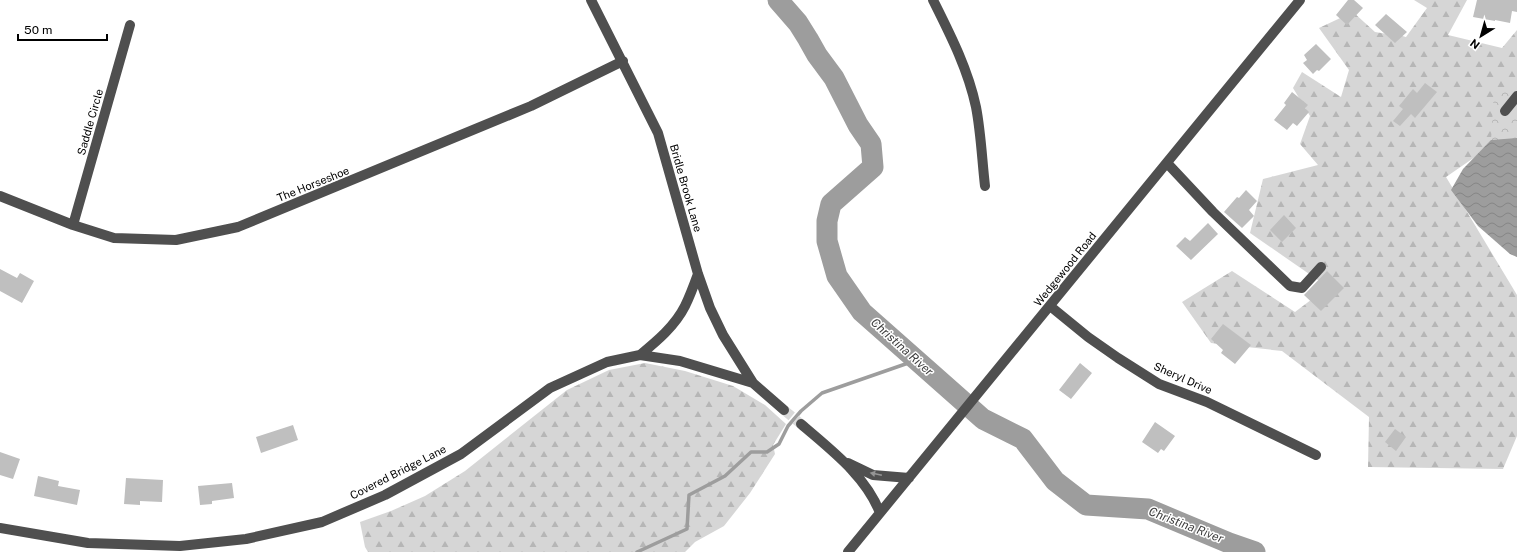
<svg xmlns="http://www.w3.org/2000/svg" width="1517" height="552" viewBox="0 0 1517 552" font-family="'Public Sans',sans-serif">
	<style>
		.forest { fill: url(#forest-firs) }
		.park { fill: url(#park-crowns) }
		.water { fill: url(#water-waves) }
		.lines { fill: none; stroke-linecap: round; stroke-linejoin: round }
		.stream { stroke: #9d9d9d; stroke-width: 3.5 }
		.river { stroke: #9d9d9d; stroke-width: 21 }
		.building { fill: #bfbfbf }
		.minor-tunnel { stroke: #d9d9d9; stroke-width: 10; stroke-dasharray: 10 5; stroke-linecap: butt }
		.minor { stroke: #4f4f4f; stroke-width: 10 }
		.oneway { fill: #959595 }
		.labels { text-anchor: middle; stroke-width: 3; stroke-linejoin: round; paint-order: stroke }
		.street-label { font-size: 11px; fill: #000; stroke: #fff }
		.water-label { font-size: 12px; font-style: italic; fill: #3e3e3e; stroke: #fff }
	</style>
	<defs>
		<pattern id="forest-firs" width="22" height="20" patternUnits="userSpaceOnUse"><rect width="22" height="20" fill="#d6d6d6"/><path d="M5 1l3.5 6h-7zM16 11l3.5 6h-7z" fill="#b6b6b6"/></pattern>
		<pattern id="park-crowns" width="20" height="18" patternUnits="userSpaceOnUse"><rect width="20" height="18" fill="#d6d6d6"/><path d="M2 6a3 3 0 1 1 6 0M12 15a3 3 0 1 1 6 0" fill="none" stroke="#b6b6b6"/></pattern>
		<pattern id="water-waves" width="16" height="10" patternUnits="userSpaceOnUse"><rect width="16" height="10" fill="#9d9d9d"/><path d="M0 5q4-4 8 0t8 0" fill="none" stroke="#858585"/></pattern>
	</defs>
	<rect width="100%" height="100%" fill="#fff"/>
	<path class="forest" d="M1414,0H1467L1448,35L1502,48L1517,30V128L1446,177L1517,295V436L1503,469L1368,467L1369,417L1282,351L1211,343L1182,302L1232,271L1295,312L1328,287L1250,233L1263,179L1318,165L1300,144L1310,116L1293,88L1302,72L1341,97L1349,70L1319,28L1353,12L1375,32L1406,37L1427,8Z
		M645,363L685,371L733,386L765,405L786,424L773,445L775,454L750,493L724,526L695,542L685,552H368L365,547L360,522L391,511L425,496L465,471L567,390L609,370Z"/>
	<path class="park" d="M1517,91V140H1491L1494,92Z"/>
	<path class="water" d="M1517,138V257L1510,254L1478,226L1451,190L1463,169L1491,140Z"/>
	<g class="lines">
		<path class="stream" d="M637,552L687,529L689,495L725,476L751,452H767L779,444L788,426L801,411L822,393L917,360"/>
		<path class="river" d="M778,0L798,23L808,39L817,55L834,78L858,125L871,144L873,167L831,204L827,221V241L837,276L862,312L983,419L1023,439L1055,481L1086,505L1148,509L1229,543L1255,552"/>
	</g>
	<path class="building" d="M1348,0H1354L1363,8L1347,25L1336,15Z
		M1477,0H1517V12L1512,11L1510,23L1495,20V21L1473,17Z
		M1386,14L1407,32L1395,43L1375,25Z
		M1316,44L1331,59L1319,71L1317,70L1313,74L1303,63L1307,60L1304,55Z
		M1425,83L1437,92L1415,118L1411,114L1400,126L1393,121L1403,109L1399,106L1413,89L1417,93Z
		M1292,92L1308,105L1305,108L1309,112L1297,126L1293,123L1287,130L1274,120L1286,105L1284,103Z
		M1246,190L1257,201L1249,210L1254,216L1242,228L1224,212L1237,197L1239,198Z
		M1284,215L1296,228L1282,242L1270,230Z
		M1208,223L1218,234L1191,260L1176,246L1185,237L1190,241Z
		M0,269L17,278L20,273L34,281L22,303L0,291Z
		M1327,271L1344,288L1321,311L1304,295Z
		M1223,324L1251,345L1235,364L1221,353L1223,350L1211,339Z
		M1080,363L1092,373L1071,399L1059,390Z
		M1155,422L1175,436L1164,451L1161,449L1158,453L1142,442Z
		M293,425L298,440L261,453L256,437Z
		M1395,429L1406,437L1396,451L1385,442Z
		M0,452L20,459L13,479L0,475Z
		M38,476L59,481L58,486L80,490L77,505L34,496Z
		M126,478L163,480L162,502L140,501V505L124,504Z
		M232,483L234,498L212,501V504L200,505L198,486Z"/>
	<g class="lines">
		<path class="minor-tunnel" d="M784,410L801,424"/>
		<path class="minor" d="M591,0L658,133L698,274L710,308L723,335L753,383
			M933,0C950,34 968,69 976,107C981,133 982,160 985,186
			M1505,111L1517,96
			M1167,163L1213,212L1290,286L1302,288L1321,267
			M0,196L73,225L114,238L176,240L238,227L531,106L623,61
			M73,225L130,25
			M1050,306L1088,337L1118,358L1159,384L1207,402L1316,455
			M640,355C657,341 675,326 685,306C690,296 694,285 698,274
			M801,424C831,450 866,476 880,513
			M848,463L873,475L909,478
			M0,528L88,543L180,546L246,539L322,522L385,495L461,454L550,388L607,362L640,355L680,361L753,383L784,410
			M848,552L1300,0"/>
	</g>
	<defs><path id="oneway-solid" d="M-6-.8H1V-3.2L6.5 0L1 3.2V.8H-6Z"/></defs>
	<use class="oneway" href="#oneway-solid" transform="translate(876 474) rotate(-168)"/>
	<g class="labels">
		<g class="street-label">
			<text transform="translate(90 122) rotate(-74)" y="4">Saddle Circle</text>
			<text transform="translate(313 184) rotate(-22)" y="4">The Horseshoe</text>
			<text transform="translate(686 188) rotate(74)" y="4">Bridle Brook Lane</text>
			<text transform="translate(1065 269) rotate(-51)" y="4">Wedgewood Road</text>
			<text transform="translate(1183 378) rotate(24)" y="4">Sheryl Drive</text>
			<text transform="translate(398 472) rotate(-27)" y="4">Covered Bridge Lane</text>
		</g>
		<g class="water-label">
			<text transform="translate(902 347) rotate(42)" y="4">Christina River</text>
			<text transform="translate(1186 525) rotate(21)" y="4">Christina River</text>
		</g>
	</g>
	<g transform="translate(1481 36) rotate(217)" stroke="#ffffff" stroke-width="3" paint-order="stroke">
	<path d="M0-3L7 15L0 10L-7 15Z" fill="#000000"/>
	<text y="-6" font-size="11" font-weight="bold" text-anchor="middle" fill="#000000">N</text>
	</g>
	<path d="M18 34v6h89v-6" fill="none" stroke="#000000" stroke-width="2"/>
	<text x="24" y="34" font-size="12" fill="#000000" stroke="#ffffff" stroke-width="3" paint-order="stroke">50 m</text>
</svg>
